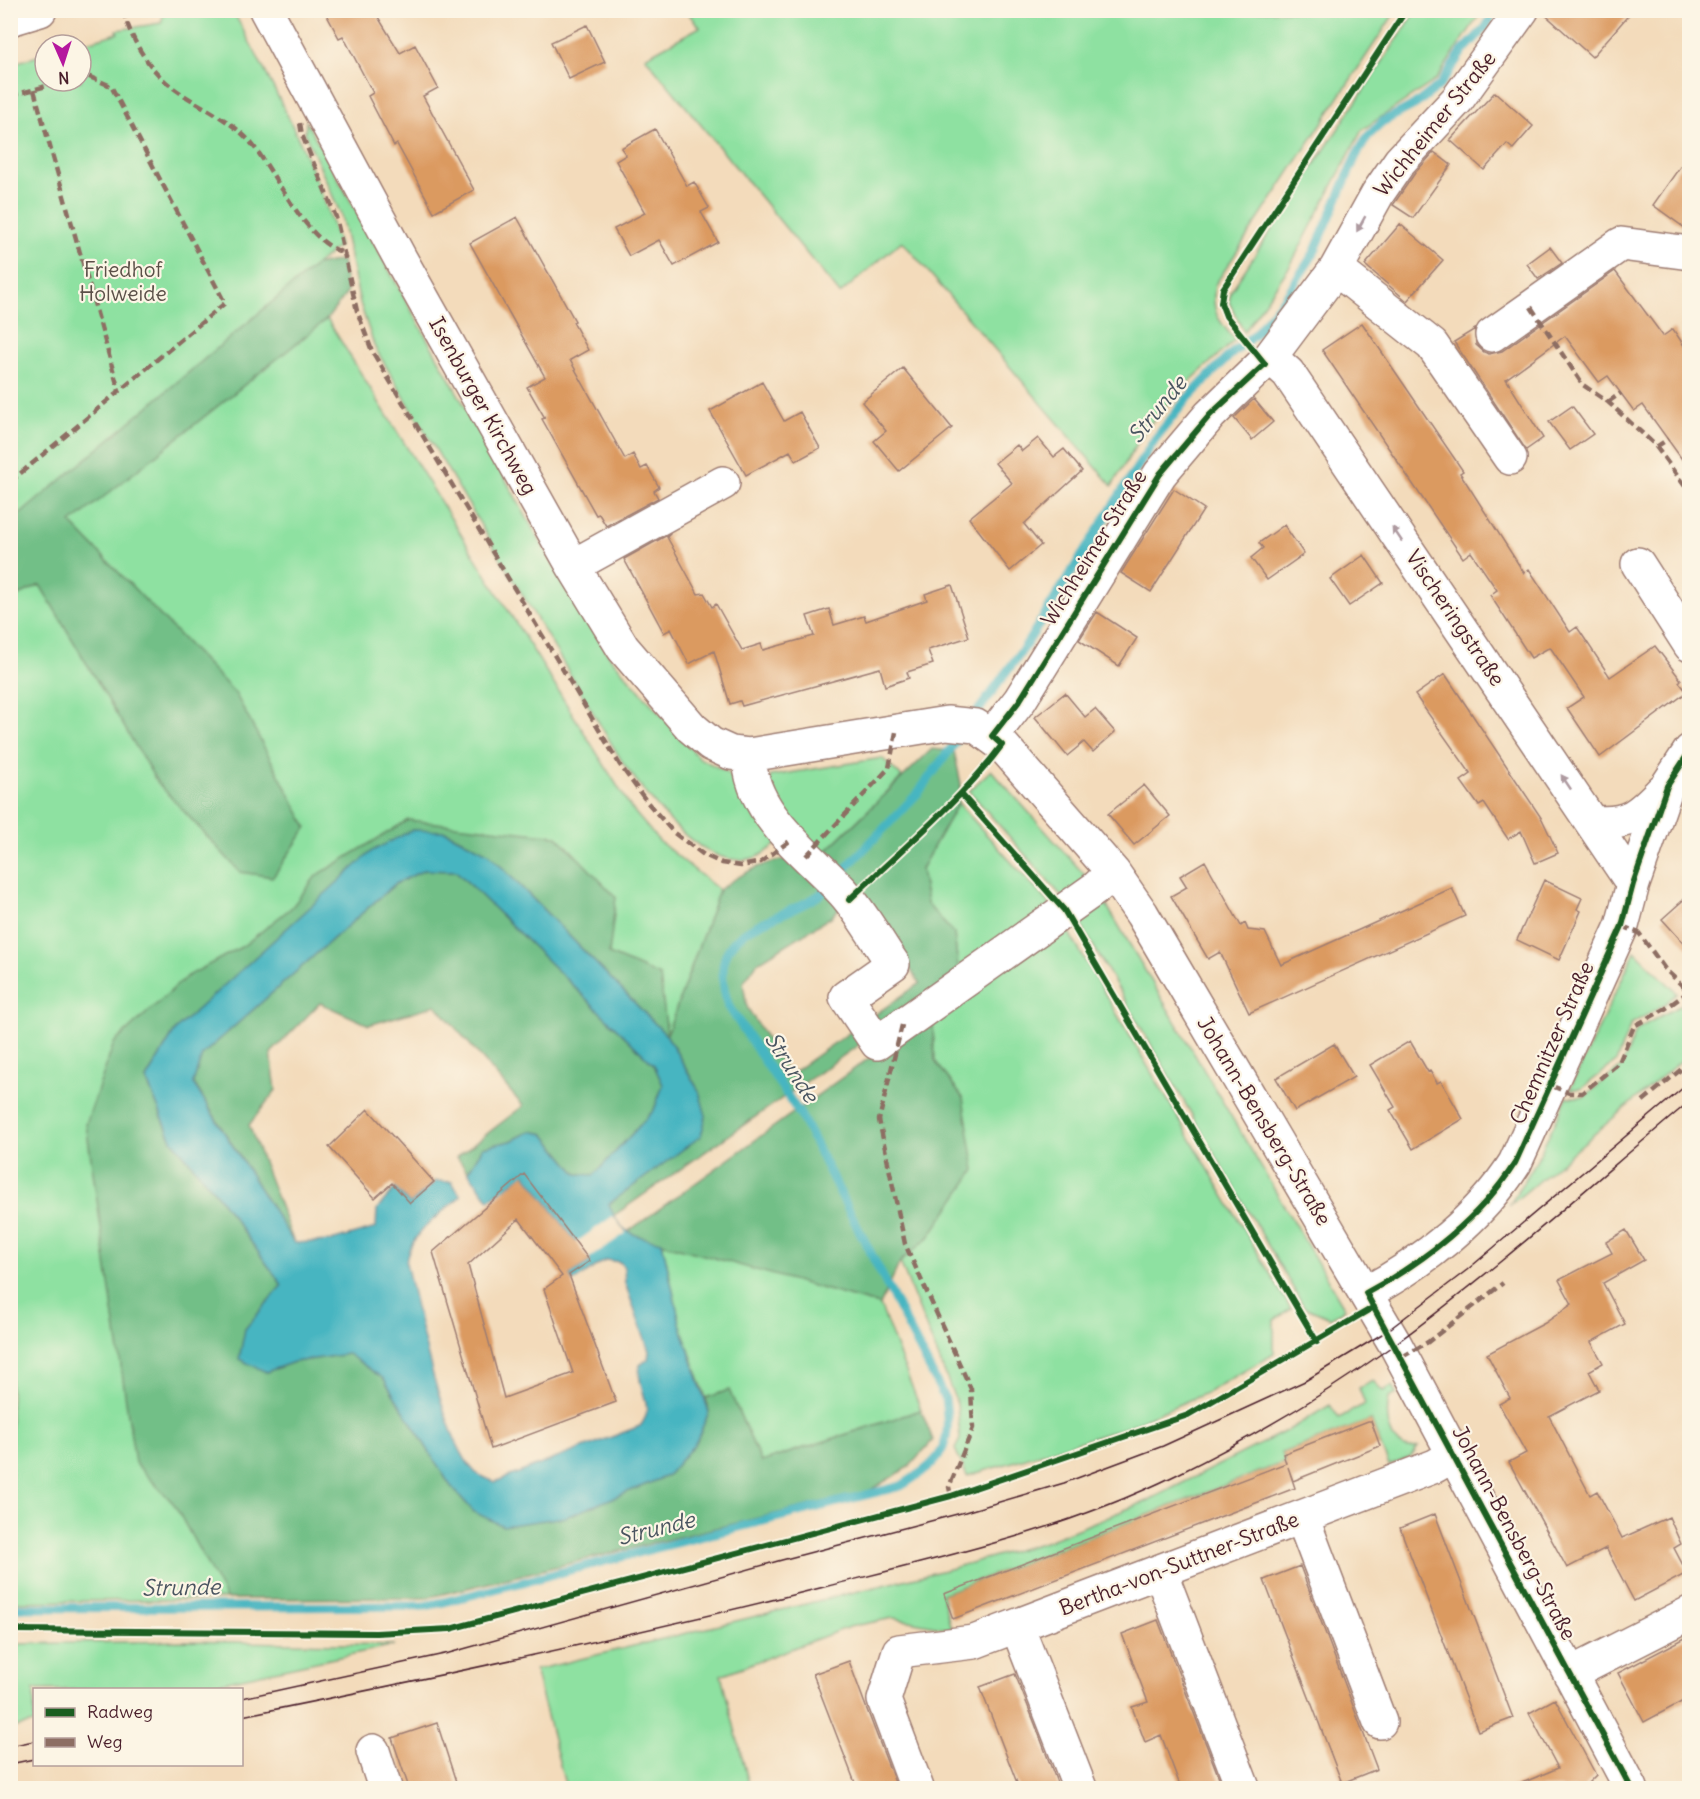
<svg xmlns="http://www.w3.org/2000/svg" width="1700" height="1799" viewBox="0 0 1700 1799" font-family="Delius,sans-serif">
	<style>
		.green { fill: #8ee1a1; stroke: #6c8066; stroke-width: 1.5 }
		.forest { fill: #72bf87; stroke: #5e6f59; stroke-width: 1.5; fill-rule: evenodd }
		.water { fill: #47b5c1; stroke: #486a76; stroke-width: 1.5; fill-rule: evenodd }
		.pier { fill: #f3dbbb }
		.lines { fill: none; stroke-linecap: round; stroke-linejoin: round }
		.stream { stroke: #47b5c1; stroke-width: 9 }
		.building { fill: #db9a61; fill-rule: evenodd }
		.minor-casing { stroke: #9e7d73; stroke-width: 36 }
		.minor { stroke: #fff; stroke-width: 33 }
		.tram { stroke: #4a1f2b; stroke-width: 1.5 }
		.quiet { stroke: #8d6e63; stroke-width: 4.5; stroke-dasharray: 9 4.5; stroke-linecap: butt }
		.cycleway-casing { stroke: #fcf5e5; stroke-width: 10 }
		.cycleway { stroke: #1b5e20; stroke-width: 6 }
		.oneway { fill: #ae9aa0 }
		.labels { text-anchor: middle; stroke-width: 4.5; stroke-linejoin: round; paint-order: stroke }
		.street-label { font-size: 21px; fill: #4a1f2b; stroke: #fcf5e5 }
		.park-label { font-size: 21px; fill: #5b5048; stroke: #fcf5e5 }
		.water-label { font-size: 22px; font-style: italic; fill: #495460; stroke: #fcf5e5 }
	</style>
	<rect width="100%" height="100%" fill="#fcf5e5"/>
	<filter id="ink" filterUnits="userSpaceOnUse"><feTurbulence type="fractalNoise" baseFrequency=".0167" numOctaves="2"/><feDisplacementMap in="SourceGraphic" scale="12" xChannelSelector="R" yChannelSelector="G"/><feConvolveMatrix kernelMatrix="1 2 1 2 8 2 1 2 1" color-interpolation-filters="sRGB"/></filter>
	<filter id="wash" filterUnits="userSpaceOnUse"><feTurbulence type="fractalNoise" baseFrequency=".008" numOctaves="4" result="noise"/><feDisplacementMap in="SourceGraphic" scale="24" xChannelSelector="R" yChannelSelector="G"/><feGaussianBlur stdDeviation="1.35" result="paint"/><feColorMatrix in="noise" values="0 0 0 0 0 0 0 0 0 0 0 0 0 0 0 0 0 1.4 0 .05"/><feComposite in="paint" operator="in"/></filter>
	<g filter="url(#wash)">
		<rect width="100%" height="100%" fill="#f3dbbb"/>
		<path class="green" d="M172,11H233C274,87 315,163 339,246L316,265L319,306L631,808L659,841L719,890L744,926L667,1036L488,853L120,1086L226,1599L11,1602V64L45,54V81H81V45H77L118,33L117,30L161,23L164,13Z
			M686,11H1396L1215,285C1211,312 1218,320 1235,340L1177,393L1145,430L1112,486L902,241L840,294L645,57L700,27Z
			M1416,11H1482L1436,80L1362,130L1290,266L1244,332L1229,302L1231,291Z
			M306,121L546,552L610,657L699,758L727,772L782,840C775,845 767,852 759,856C705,878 651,800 623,763L375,348L360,303L341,215L305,133Z
			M882,758L902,777L821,856L765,792L771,776Z
			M991,770L1091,882L1065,900L969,791Z
			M958,803L1053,908L959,975L954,934L927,904L921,869Z
			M1100,894L1345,1309L1330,1318L1304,1307L1074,913Z
			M1062,921L1291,1309L1274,1320V1354L1208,1392L1124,1428L967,1476L955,1449L960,1439L957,1404L900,1262L929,1237L963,1098L935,1061L932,1013Z
			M1635,951L1677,993L1663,1006L1631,1024L1616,1062L1581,1089H1570Z
			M1686,1002L1689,1006V1054L1509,1206L1537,1160L1567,1097H1584L1622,1066L1637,1029Z
			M662,1242L880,1305L921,1410L761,1462L729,1391L706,1398L681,1327Z
			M1373,1381L1383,1391L1392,1386L1397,1394L1389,1398C1385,1418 1389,1454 1418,1447L1411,1457L1389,1466L1371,1420L1282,1453L1285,1462L942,1594L951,1629L893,1618L849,1627L721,1675L750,1788H566L535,1670L949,1569L1045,1542L1147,1501L1292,1428L1330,1405L1339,1418L1365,1404L1359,1388Z
			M186,1641L395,1645L191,1689L34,1690V1723L11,1728V1644Z"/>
		<path class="forest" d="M342,260L347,293L327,319L71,523L235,693L307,827L273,877L240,872L157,782L40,585L11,599V522L316,265Z
			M932,749L954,751L961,784L958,803L921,869L927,904L954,934L959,975L613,1216L609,1204L701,1135L699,1091L667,1036L488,853L445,831L176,1029L146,1079L172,1140L218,1196L282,1285L245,1329L266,1372L294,1362L348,1354L384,1379L450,1485L474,1512L667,1476L696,1442L709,1412L706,1398L729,1390L761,1462L921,1410L933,1440L910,1466L869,1491L426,1598L226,1599L174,1504L135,1463L86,1124L114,1043L186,977L243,946L292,907L316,876L408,820L557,836L616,897L609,954L660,976L667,1034L719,890C756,863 776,858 821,856ZM855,891L920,983L789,1075L747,1007L743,983L757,963L831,917Z
			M424,870L456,871L654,1065L663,1085L654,1110L594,1175L577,1174L544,1134L531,1131L511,1141L483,1147L468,1172L457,1157L523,1106L436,1005L369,1025L320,1003L271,1053L276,1090L249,1125L294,1243L193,1082L202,1055L395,884Z
			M932,1013L935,1061L963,1098L975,1170L929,1237L900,1262L880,1305L626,1233Z"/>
		<path class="water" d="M412,830L445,831L488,853L667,1036L699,1091L706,1116L701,1136L609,1204C620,1235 633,1235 662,1242L681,1327L709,1412L696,1442L667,1476L566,1517L503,1526L474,1512L450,1485L384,1379L348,1354L294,1362L266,1372L239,1359L245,1329L282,1285L218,1196L172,1140L146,1079L176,1029L372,851ZM424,870L456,871L654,1065L663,1085L654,1110L594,1175L577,1174L544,1134L531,1131L511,1141L483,1147L468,1172L489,1200L525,1174L590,1261L570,1275L573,1282L606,1260L620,1262L624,1268L625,1283L649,1351L648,1359L640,1365C635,1387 657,1407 640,1426L495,1482C489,1479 479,1476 475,1472C443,1441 417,1310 406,1263C407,1235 441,1214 461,1196L452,1182L436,1181L410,1204L395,1188L377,1209L376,1228L331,1241L294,1243L193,1083L202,1055L395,884Z"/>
		<path class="pier" d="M613,1216L626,1233L588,1259L575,1243Z"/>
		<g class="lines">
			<path class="stream" d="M973,718L1024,648L1155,439L1186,400L1229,356L1255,334L1287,295L1314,253L1356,156L1368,136L1384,121L1416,104L1440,85L1462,52L1486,27L1495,10
				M10,1608L424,1606L444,1602L901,1486C941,1461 953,1449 945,1399L801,1116L729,1007C701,924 770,928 821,894L918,793L963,732"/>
		</g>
		<g id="blocks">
			<path class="building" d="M324,10H391L378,17L400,53L415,45L438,88L423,96L474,190L434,212L397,144L394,146L368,96L373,93L343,36L339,38Z
				M1540,10H1633L1592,57Z
				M587,25L605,62L569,79L551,42Z
				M1495,92L1533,126L1513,149L1507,144L1484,170L1450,140Z
				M655,129L687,186L694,182L709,208L701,212L718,242L674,266L659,240L629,256L614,229L645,213L616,161L626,155L621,148Z
				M1434,152L1451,165L1413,218L1393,205L1415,173Z
				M1689,154V231L1653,205Z
				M517,217L575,321L573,322L588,350L570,360L625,459L633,454L641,469L647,466L659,487L654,491L658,498L606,526L599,514L596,515L542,419L545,418L527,387L545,377L470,243Z
				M1400,224L1443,260L1407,301L1365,265Z
				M1550,247L1562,263L1538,279L1527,264Z
				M1615,271L1663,336L1673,329L1689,353V469L1643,405L1634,411L1608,376L1599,382L1565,336L1506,379L1543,438L1526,450L1454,342L1475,329L1476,345L1484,352L1489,354L1502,351Z
				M1362,323L1463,471L1460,473L1524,573L1529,569L1570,632L1577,627L1610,677L1655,646L1681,680L1679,682L1687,692L1600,757L1567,708L1584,697L1550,647L1531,658L1490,595L1497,590L1471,552L1463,558L1322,350Z
				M903,368L952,428L899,471L874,441L886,431L862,402Z
				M762,382L784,421L800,412L820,448L796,461L790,451L746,475L710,411Z
				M1254,399L1273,422L1252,440L1234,418Z
				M1572,406L1593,434L1570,450L1549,422Z
				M1038,438L1054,457L1064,449L1082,471L1024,524L1041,545L1010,571L969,518L1012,483L995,463L1017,445L1022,451Z
				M1174,489L1204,509L1151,592L1121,573Z
				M1284,525L1304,554L1267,580L1251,558L1263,548L1259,543Z
				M671,533L667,537L698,594L704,593L712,607L716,604L742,650L761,644L763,650L814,636L807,616L829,609L834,625L864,616L866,621L927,600L925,594L952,585L969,637L928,650L933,664L907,672L909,678L885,686L880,668L742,706L740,701L730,704L714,651L689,664L671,629L664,633L624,559Z
				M1364,555L1383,583L1349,606L1330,579Z
				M1097,612L1137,638L1119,666L1079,640Z
				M1445,674L1542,819L1558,853L1535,863L1521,831L1508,839L1484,803L1479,806L1461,781L1471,774L1415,695Z
				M1065,693L1085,717L1095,709L1115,732L1093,752L1084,742L1067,756L1035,717Z
				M1144,785L1170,816L1134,845L1108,814Z
				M1205,861L1241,926L1245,923L1248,930L1265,932L1281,965L1452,888L1465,916L1249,1013L1220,952L1208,959L1171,896L1187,887L1180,876Z
				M1544,880L1582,898L1577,909L1581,911L1559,960L1517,940Z
				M1689,895V949L1662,919Z
				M1410,1041L1428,1072L1430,1071L1437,1083L1441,1081L1463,1119L1413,1149L1390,1110L1395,1107L1370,1065Z
				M1334,1044L1354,1077L1295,1111L1276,1078Z
				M368,1109L434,1182L410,1203L392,1183L375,1198L329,1147Z
				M524,1174L590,1261L569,1275L616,1402L491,1449L433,1252ZM519,1219L562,1276L544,1289L573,1373L504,1398L468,1265Z
				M1626,1230L1644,1260L1603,1283L1625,1324L1591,1342L1603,1363L1589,1371L1599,1390L1549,1416L1590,1495L1597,1491L1622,1538L1669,1517L1681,1544L1674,1548L1687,1573L1634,1601L1606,1548L1567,1568L1509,1462L1526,1453L1499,1404L1510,1398L1487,1354L1545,1323L1572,1304L1559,1280L1612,1253L1606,1242Z
				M1368,1421H1371L1380,1446L1293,1481L1288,1467L1295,1488L953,1619L944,1594L1286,1463L1283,1454Z
				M1435,1514L1513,1718L1478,1731L1400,1528Z
				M1300,1566L1377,1769L1342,1783L1264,1580Z
				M1158,1620L1171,1654L1223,1788H1181L1161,1735L1145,1742L1132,1707L1148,1702L1122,1634Z
				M1689,1636V1698L1644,1722L1618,1673Z
				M849,1661L866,1707L897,1788H857L813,1674Z
				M1015,1674L1035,1724L1059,1788H1019L980,1687Z
				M1555,1699L1596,1775L1583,1788H1510L1558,1768L1529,1713Z
				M437,1723L458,1788H409L392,1738Z"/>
		</g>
	</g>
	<g filter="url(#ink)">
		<use href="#blocks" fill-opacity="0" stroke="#9e7d73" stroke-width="1.5"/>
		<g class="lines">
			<g class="minor-casing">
				<path id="minor" d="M266,10L401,260L573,566L623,648L692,728L711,744L731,753L749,755L947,723L976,726L1002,745L1113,872L1142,914L1395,1344L1631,1788
					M10,19L40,10
					M1336,269L1432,345L1510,458
					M1492,335L1621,244L1690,253
					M1270,357L1288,373L1633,884
					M1638,564L1690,645
					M573,566L723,483
					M992,736L1020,700L1160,474L1210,415L1270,357L1336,269L1378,193L1400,161L1457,100L1522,10
					M749,755C750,814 806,852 843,892C862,913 877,941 893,964L846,997L877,1043L1096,888L1113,872
					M1593,822C1628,826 1640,814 1663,790
					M1366,1293C1424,1262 1480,1218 1515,1163L1622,926L1633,884L1667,786L1690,751
					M1302,1517L1380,1722
					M1160,1571L1243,1788
					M1017,1626L1080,1788
					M1570,1674L1690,1613
					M373,1751L385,1788
					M917,1788L884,1700L899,1651L974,1642L1435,1466L1454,1455"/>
			</g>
			<use href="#minor" class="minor"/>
			<path class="tram" d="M242,1698L449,1653L778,1561L965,1512L1064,1483L1163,1446L1305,1381L1387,1331L1467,1270L1690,1082
				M242,1716C436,1677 631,1636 824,1587C944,1557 1065,1530 1176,1475C1251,1438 1323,1396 1391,1347C1495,1271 1591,1184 1690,1101
				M10,1746L34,1741
				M10,1764L34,1759"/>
			<path class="quiet" d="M123,10C131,40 148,68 172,87C197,106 230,118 251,143C275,171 306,244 345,253
				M34,90L119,391
				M10,96L65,81
				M300,123L302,135L336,217L357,311L372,351L620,765L647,802L674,833L704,855L722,863L741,866L761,862L791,840
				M1531,307L1583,385L1608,402L1654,444L1690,493
				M1608,402L1621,393
				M1656,447L1668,439
				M10,482L225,303L111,86L85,75L81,77
				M806,856L889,768L896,732
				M1622,926L1639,933L1665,969L1690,993
				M902,1025L879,1120L905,1244L971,1389L973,1428L949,1487L951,1496
				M1552,1086L1569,1093H1582L1619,1063L1634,1026L1665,1009L1688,992
				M1643,1101L1690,1062
				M1402,1357L1428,1342L1503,1283"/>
			<g class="cycleway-casing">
				<path id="cycleway" d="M961,794L1064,910L1317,1342
					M849,900C901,850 959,803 1002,745L992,736L1020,700L1160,474L1210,415L1265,364L1226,316L1221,303L1223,289L1406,10
					M10,1630L376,1633L450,1629L951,1496L1188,1415L1374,1307
					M1631,1788L1366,1293C1424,1262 1480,1218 1515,1163L1622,926L1633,884L1667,786L1690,751"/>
			</g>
			<use href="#cycleway" class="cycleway"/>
		</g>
		<defs><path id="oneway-solid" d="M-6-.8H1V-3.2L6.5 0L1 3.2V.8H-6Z" transform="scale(1.5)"/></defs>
		<g class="oneway">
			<use href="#oneway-solid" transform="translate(1361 224) rotate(119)"/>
			<use href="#oneway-solid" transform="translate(1397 534) rotate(-124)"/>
			<use href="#oneway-solid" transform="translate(1566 782) rotate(-124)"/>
		</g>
	</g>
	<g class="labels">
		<g class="street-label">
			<text transform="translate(1435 124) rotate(-51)" y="7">Wichheimer Straße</text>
			<text transform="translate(483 406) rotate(61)" y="7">Isenburger Kirchweg</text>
			<text transform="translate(1094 548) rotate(-58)" y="7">Wichheimer Straße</text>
			<text transform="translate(1455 618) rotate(56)" y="7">Vischeringstraße</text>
			<text transform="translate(1552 1043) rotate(-66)" y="7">Chemnitzer Straße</text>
			<text transform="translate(1264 1121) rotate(59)" y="7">Johann-Bensberg-Straße</text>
			<text transform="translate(1514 1533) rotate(62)" y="7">Johann-Bensberg-Straße</text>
			<text transform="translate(1179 1564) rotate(-21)" y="7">Bertha-von-Suttner-Straße</text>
		</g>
		<g class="park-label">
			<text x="123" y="277">Friedhof<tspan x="123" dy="24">Holweide</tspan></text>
		</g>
		<g class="water-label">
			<text transform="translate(1157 409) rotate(-51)" y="8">Strunde</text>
			<text transform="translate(792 1067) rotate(57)" y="8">Strunde</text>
			<text transform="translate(656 1528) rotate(-14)" y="8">Strunde</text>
			<text transform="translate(181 1587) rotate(-1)" y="8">Strunde</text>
		</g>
	</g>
	<rect width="1700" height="1799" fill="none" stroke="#fcf5e5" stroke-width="36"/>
	<rect x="33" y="1688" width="210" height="78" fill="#fcf5e5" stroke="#b59f9b" stroke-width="1.5"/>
	<rect x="45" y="1708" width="30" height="9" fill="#1b5e20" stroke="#b59f9b" stroke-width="1.5"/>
	<text x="87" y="1718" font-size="18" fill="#4a1f2b">Radweg</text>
	<rect x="45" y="1738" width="30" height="9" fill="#8d6e63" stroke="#b59f9b" stroke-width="1.5"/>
	<text x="87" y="1748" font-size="18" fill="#4a1f2b">Weg</text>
	<g transform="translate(63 63) rotate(177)"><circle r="28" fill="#fcf5e5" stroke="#b59f9b" stroke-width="1.5"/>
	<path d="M0-4.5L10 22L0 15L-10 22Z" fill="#b5179e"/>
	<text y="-9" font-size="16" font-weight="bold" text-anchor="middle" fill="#4a1f2b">N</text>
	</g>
</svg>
